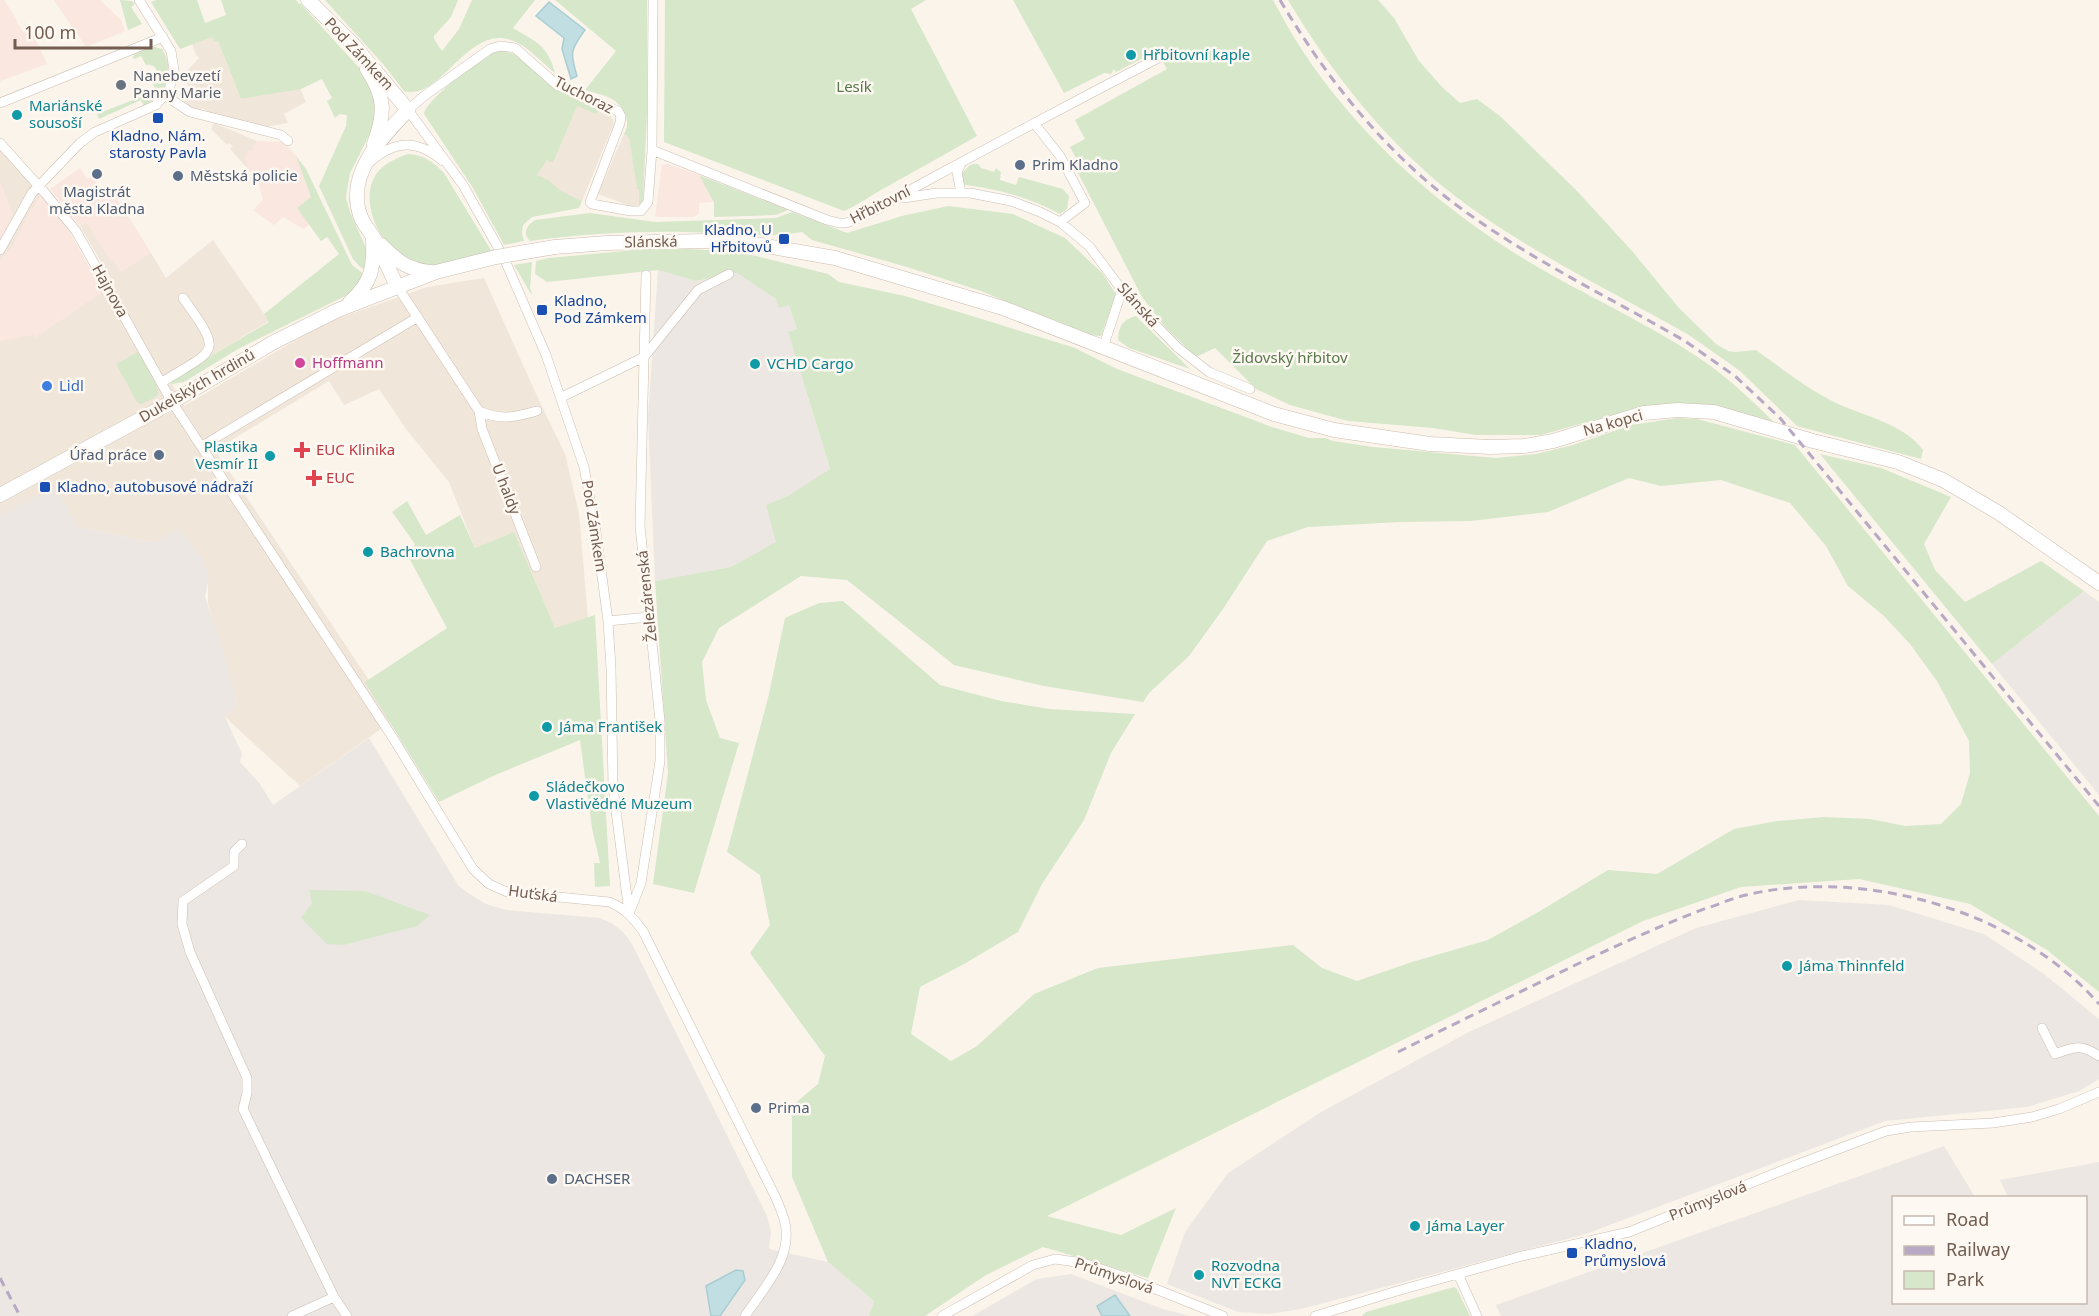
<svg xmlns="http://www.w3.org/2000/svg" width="2099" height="1316" viewBox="0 0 2099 1316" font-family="'Noto Sans',sans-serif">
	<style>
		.residential { fill: #f1e6da }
		.commercial { fill: #f9e7e0 }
		.industrial { fill: #ece7e3 }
		.green { fill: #d6e7ca }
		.water { fill: #c1dee2; stroke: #a8cdd3; stroke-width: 1.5 }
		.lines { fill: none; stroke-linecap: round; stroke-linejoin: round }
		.minor-casing { stroke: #ccbdb1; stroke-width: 10 }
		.secondary-casing { stroke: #cebdaf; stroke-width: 15 }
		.minor { stroke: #fff; stroke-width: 9 }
		.secondary { stroke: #fff; stroke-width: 14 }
		.rail { stroke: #b7a9c4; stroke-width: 3; stroke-dasharray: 9 6; stroke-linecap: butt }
		.secondary-bridge-casing { stroke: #cebdaf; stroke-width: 15; stroke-linecap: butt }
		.secondary-bridge { stroke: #fff; stroke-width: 14 }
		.culture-dot { fill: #0f9aa8; stroke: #fdf8f1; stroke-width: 2 }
		.worship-dot { fill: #6b7280; stroke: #fdf8f1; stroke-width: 2 }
		.transit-dot { fill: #1a4fb4; stroke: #fdf8f1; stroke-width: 2 }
		.service-dot { fill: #5c6f8a; stroke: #fdf8f1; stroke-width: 2 }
		.hotel-dot { fill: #d1479c; stroke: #fdf8f1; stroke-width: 2 }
		.shop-dot { fill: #3f7fe0; stroke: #fdf8f1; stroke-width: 2 }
		.health-dot { fill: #e0444e; stroke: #fdf8f1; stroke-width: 2 }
		.labels { text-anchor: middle; stroke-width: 5; stroke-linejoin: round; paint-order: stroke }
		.street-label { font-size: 15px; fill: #735c50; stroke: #fdf8f1 }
		.culture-label { font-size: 15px; fill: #0d838f; stroke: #fdf8f1; text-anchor: start }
		.worship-label { font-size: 15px; fill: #5b616d; stroke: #fdf8f1; text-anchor: start }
		.park-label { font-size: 15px; fill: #57784a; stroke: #fdf8f1 }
		.transit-label { font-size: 15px; fill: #164399; stroke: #fdf8f1; text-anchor: start }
		.service-label { font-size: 15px; fill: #4e5e75; stroke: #fdf8f1; text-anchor: start }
		.hotel-label { font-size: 15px; fill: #b23c85; stroke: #fdf8f1; text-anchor: start }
		.shop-label { font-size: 15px; fill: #366cbe; stroke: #fdf8f1; text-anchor: start }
		.health-label { font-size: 15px; fill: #be3a42; stroke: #fdf8f1; text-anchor: start }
	</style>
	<rect width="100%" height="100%" fill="#fbf4eb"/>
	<path class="residential" d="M213,36L218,41L241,99L300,88L306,102L284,114L288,123L264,127L211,113L202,108L199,111L193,110L180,97L191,88L184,81L189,75L186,72L199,58L196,55L192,44Z
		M577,105L596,114L598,110L612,118L614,123L582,201L561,191L548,181L530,184L548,159L553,163Z
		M214,123L257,141L248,169L230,149L233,146L228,143L227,145L211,129Z
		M624,134L629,138L637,188L639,189V205L633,207L598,194Z
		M0,143L67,228L103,291L115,285L80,226L86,222L113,259L131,265L151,253L166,278L213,240L269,321L170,380L184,406L325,323L427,287L484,278L537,396L565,454L579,513L588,618L555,628L514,532L475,548L449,482L406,429L379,389L344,405L329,381L215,450L395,719L300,786L225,717L238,705L208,603V580L178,529L155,543L78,527L0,515Z"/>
	<path class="commercial" d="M0,0H4L17,20L16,21L23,32L31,30L47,64L0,81Z
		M54,0H100L121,20L125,31L86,47Z
		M256,141L284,142L296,156L311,197L297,208L310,224L303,229L283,217L274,225L253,210L263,200L258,180L248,169L245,157L249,150L252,151Z
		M668,164L699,175L713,202L699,203V213L694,217H655L662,165Z
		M80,168L87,179L92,176L100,188L104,190L109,186L151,253L121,272L113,260L110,261L86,222L80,226L50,189Z
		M0,181L14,218L0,239Z
		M41,195L67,228L103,292L35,338L33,335L0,341V260L12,246L30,212Z"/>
	<path class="industrial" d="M658,270L696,281L738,273L776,299L789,305L797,329L788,332L830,470L788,496L766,505L777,542L731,567L655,581L648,417Z
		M56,487L78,527L155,543L178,528L203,558L209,576L205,597L220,639L222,640L221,643L238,705L225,717L242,754L240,762L260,784L273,805L369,738L458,885L468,893L486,904L506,910L600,918L613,924L624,933L632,944L767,1216L771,1232L769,1249L828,1262L874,1301L869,1316H0V515Z
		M2084,591L2099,602V795L1992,664Z
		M1799,900L1889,905L1984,934L2044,974L2099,1019V1079L2079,1091L2027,1107L1885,1121L1586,1234L1301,1309L1268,1314L1238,1312L1167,1284L1185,1232L1228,1173L1321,1112L1469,1032L1696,928Z
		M1944,1146L1975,1197L1894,1198V1302H2086V1198L2008,1197L2000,1180L2099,1162V1316H1501L1496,1305Z
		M1071,1274L1163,1309L1190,1316H972L1037,1279Z"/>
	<path class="green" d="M120,0L132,1L135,4L131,7L142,24L128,30Z
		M157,0H197L205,23L226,15L221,0H296L299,4L300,3L362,71L378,100L373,128L350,173L347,190L346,198L350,212L366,248L367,271L360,267L353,259L319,186L346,126L347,115L340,114L335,118L327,101L332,98L322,79L301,89L241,99L218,41L215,42L212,37L180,49L151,2Z
		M325,0H458L451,17L434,36V39L442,51L459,29L472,0H535L513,28C536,42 548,45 555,73C542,63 527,45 511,40C467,25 440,102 404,91L383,64Z
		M555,0H647V113L643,200L639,205V189H637L629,138L624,134C628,127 628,122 625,115C617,95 603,96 585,90L616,51Z
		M665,0H926L911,9L977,136C948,153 918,169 888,186C873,194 860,204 844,211L664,142Z
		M1013,0H1273C1282,16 1290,32 1300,47C1355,132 1431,200 1516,254C1577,292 1646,321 1705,362C1731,380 1752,401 1774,422L1766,421L1702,405L1644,406L1541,435H1476L1433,428L1348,421L1290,405L1256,389L1215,348L1196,357L1166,328L1142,297L1074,165L1078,162L1070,147L1085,139L1075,120L1167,69L1157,51L1116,72L1114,69L1111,74L1104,73L1064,93Z
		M1288,0H1378L1394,18L1419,61L1443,88L1460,103L1477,99L1500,116L1577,191L1632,251L1679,308L1716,344L1728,351L1735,352L1756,350C1781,368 1806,388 1834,402C1863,416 1903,423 1923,450L1921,459L1797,426L1740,371L1689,335C1610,290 1527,251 1455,196C1387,143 1332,74 1288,0Z
		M151,46L162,49C176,69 166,97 144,106L141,100L99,119L97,114L156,91L152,81L158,75C157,68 153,64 146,65L141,56L134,59L133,57L136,52Z
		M501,51L518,55L588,102L609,113L612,118L599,110L596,114L577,106L553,163L547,160L537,175L548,180L561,191L582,201L579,208L532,217L523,225L522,234L524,241L504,245L473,188L424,114C425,101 478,60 491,53C494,52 498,52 501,51Z
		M408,154C424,155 432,161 444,173L492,252C469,257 439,270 415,263C383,253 356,203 377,173C384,163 397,158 408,154Z
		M296,156L306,169L352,265L365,275L352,291L345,296L238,349L184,382L172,384L170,380L269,322L264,314L339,254L327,237L321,241L297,208L311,197Z
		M973,164H978L981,168L994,172L996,168L1001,172L1000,180L1016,185L1019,177L1063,189L1069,196L1067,209L1060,214C1030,198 999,189 966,185L962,183V173L969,166Z
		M699,175L778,206L788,210L776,215L714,217V203Z
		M948,206L1013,214L1065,238L1102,273L1116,294L1101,336L1087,335L981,291L907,267L812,240L802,232C763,239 726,233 687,232C635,231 581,234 530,241C522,234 527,225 535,220L590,213L655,222L776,218L792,212L847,233L902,216Z
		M688,249L726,251L756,256L828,274L839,282L905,296L972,316L1075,348L1117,369L1272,427L1309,438H1325L1333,441L1373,447L1496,458L1536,454L1573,445L1632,425L1677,418L1697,419L1795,445L2099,816V992L2047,950L1970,904L1859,879L1741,887L1643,921L1047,1216L1121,1235L1176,1208L1148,1278L1043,1247L986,1275L925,1316H869L874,1301L828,1262L792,1177V1106L818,1084L825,1056L750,953L770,925L760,875L727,852L768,698L785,618L819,603L843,601L940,685L1001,701L1049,709L1135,714L1111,753L1084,820L1042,884L1018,932L964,964L920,987L911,1034L951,1061L977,1046L1034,994L1098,968L1293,945L1322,968L1357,981L1412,962L1488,940L1540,911L1608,870L1657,874L1734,829L1777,821L1824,817L1870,819L1905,826L1941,824L1961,804L1970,773L1969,741L1937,681L1910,644L1884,616L1848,586L1826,546L1790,503L1721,480L1661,486L1629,478L1548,512L1471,521L1400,522L1308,527L1267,541L1223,609L1189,656L1149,693L1143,702L1044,686L954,665L847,580L801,576L719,628L702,662L706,700L720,738L739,743L694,893L653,884L668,773L655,581L731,567L776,542L766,505L788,496L830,469L788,332L797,329L789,305L779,308L776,299L737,273L696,281L658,270L547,282L535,274L536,261L549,258L635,250Z
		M532,262L530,288L532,293L531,294L514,265Z
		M1136,316L1141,321L1190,369L1129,348L1118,340C1119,326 1122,320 1136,316Z
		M138,352C142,360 160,386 158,394C156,398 145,402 141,404L137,402L116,364Z
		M1820,454L1881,468L1951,497L1924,544L1935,570L1965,602L2041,561L2084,591L1992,664Z
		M407,501L426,535L460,515L475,548L514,532L555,628L595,615L610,886L595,887L594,863H600L592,828L580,740L493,776L439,802L365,682L447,628L409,558L415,544L392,512Z
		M309,890L365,891L430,915L417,926L343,945L327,944L301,918L312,903Z
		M1454,1287L1457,1289L1470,1316H1362L1366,1312Z"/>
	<path class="water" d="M549,2L585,30C570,50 570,53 577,76L571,79L562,49L564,38L536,16Z
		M736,1270L743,1271L745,1280L720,1316H711L706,1286Z
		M1115,1295L1130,1316H1102L1097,1306Z"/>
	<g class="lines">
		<g class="minor-casing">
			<path id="minor" d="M166,96L190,112L281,135L288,141
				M0,103L163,37
				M1034,123L1060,156L1085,203L1060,222
				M0,143L45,193L76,231L172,402L393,738L473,869L489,884L507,892L609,902C625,908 633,918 643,931L775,1196C779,1205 783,1214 785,1223C793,1258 763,1289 745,1316
				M652,150L827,220L839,223H846C872,215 900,195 923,183C1004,139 1085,96 1166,54
				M370,162C396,139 418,140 443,161
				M961,193L957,172L962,162
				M903,198L937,193H970L1011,201L1040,212L1060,222L1089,246L1122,290L1177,347L1209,372L1250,389
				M0,250L32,193L80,143L95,132L156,105L169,90L174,70L171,51L139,0
				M397,286L479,411C502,421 514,417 537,411
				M1103,348L1122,290
				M162,382C217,348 224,355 183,298
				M562,397L644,357L698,290L729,274
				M479,411L482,429L536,567
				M202,446L418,317
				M608,621L649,617
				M242,844L234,852V866L183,901L182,924L190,952L247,1078V1093L243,1109L334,1297L347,1316
				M630,911L641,883L660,761V721L640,526L646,275
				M629,913L613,787L611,668L608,621L595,525L584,467L546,355L504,258L463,185L408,110L424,96L490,49L500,46L515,48L557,85L618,111L621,116L620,123L590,202L592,204L631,211H641L648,202L652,150L653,0
				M2042,1028L2055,1054C2075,1047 2081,1044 2099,1056
				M1458,1274L1477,1316
				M292,1316L334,1297
				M942,1316L1033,1265L1055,1259L1083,1263L1128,1278L1223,1316
				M1315,1316L1397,1291L1522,1256L1629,1232L1796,1165L1886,1131L1911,1127L1993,1123L2032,1117L2059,1109L2099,1092"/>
		</g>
		<g class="secondary-casing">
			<path id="secondary" d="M308,0L352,43L408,110C381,138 346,174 360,215C363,224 370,231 375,240C382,255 390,271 397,286
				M367,69C386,97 385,114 374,144
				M381,245C397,261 408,270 431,272
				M555,247L607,243L706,241L749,243L835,258L1003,308L1274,414L1334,430L1430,444L1490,447L1524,446L1553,441L1644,413L1677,410L1714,412L1813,441L1898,462L1943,480L1999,513L2099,583
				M350,302C372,283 374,267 373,239
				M0,495L172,402L274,342L338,310L436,272"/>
		</g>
		<use href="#minor" class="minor"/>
		<use href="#secondary" class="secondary"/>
		<path class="rail" d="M1280,0C1325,76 1380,146 1451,201C1523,256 1607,296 1685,341L1735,376L1780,418L2099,806
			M1398,1052C1462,1020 1526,989 1590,958C1629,940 1667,923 1707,908C1720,904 1733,898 1746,895C1865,867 2018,911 2099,1004
			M0,1278L20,1316"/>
		<g class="secondary-bridge-casing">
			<path id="secondary-bridge" d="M436,272L496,257L555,247"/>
		</g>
		<use href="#secondary-bridge" class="secondary-bridge"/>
	</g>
	<g class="culture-dot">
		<circle cx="1131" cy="55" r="6"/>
		<circle cx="17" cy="115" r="6"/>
		<circle cx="755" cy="364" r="6"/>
		<circle cx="270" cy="456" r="6"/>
		<circle cx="368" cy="552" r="6"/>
		<circle cx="547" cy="727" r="6"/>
		<circle cx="534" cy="796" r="6"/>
		<circle cx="1787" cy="966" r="6"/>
		<circle cx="1415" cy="1226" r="6"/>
		<circle cx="1199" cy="1275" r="6"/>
	</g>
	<circle class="worship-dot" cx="121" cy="85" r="6"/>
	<g class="transit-dot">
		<rect x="152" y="112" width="12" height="12" rx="3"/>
		<rect x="778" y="233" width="12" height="12" rx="3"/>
		<rect x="536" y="304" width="12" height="12" rx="3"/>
		<rect x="39" y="481" width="12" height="12" rx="3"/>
		<rect x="1566" y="1247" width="12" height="12" rx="3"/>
	</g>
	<g class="service-dot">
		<circle cx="1020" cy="165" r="6"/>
		<circle cx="97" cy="174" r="6"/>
		<circle cx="178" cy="176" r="6"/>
		<circle cx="159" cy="455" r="6"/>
		<circle cx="756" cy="1108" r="6"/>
		<circle cx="552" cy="1179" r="6"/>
	</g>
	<circle class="hotel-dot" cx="300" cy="363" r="6"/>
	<circle class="shop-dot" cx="47" cy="386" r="6"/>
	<g class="health-dot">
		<path d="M299 441h6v6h6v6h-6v6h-6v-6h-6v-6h6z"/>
		<path d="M311 469h6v6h6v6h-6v6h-6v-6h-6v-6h6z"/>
	</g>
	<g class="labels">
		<g class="street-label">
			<text transform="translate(359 54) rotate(47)" y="5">Pod Zámkem</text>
			<text transform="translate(584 95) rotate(27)" y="5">Tuchoraz</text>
			<text transform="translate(880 205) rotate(-27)" y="5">Hřbitovní</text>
			<text transform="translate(651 242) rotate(-1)" y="5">Slánská</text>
			<text transform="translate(110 291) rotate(61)" y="5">Hajnova</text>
			<text transform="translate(1138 305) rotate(48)" y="5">Slánská</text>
			<text transform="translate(197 386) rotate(-30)" y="5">Dukelských hrdinů</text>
			<text transform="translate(1613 423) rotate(-16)" y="5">Na kopci</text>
			<text transform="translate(506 489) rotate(69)" y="5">U haldy</text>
			<text transform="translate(594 526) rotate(81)" y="5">Pod Zámkem</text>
			<text transform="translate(647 596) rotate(-96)" y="5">Železárenská</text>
			<text transform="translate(533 894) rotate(8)" y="5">Huťská</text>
			<text transform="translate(1708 1201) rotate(-22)" y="5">Průmyslová</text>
			<text transform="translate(1114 1276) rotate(19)" y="5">Průmyslová</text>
		</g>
		<g class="culture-label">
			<text x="1143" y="60">Hřbitovní kaple</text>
			<text x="29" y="111">Mariánské<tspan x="29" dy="17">sousoší</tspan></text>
			<text x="767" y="369">VCHD Cargo</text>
			<text x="258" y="452" text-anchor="end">Plastika<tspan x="258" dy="17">Vesmír II</tspan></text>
			<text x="380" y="557">Bachrovna</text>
			<text x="559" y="732">Jáma František</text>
			<text x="546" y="792">Sládečkovo<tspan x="546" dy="17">Vlastivědné Muzeum</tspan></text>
			<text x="1799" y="971">Jáma Thinnfeld</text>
			<text x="1427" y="1231">Jáma Layer</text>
			<text x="1211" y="1271">Rozvodna<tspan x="1211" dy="17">NVT ECKG</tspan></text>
		</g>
		<g class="worship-label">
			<text x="133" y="81">Nanebevzetí<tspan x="133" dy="17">Panny Marie</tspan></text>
		</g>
		<g class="park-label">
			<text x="854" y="92">Lesík</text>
			<text x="1290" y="363">Židovský hřbitov</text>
		</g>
		<g class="transit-label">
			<text x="158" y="141" text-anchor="middle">Kladno, Nám.<tspan x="158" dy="17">starosty Pavla</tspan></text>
			<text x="772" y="235" text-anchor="end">Kladno, U<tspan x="772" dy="17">Hřbitovů</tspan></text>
			<text x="554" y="306">Kladno,<tspan x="554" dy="17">Pod Zámkem</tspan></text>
			<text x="57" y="492">Kladno, autobusové nádraží</text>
			<text x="1584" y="1249">Kladno,<tspan x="1584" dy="17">Průmyslová</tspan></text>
		</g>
		<g class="service-label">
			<text x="1032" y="170">Prim Kladno</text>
			<text x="190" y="181">Městská policie</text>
			<text x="97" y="197" text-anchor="middle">Magistrát<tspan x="97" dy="17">města Kladna</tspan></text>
			<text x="147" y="460" text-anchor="end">Úřad práce</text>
			<text x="768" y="1113">Prima</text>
			<text x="564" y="1184">DACHSER</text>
		</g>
		<g class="hotel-label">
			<text x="312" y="368">Hoffmann</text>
		</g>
		<g class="shop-label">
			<text x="59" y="391">Lidl</text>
		</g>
		<g class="health-label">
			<text x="316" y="455">EUC Klinika</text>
			<text x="326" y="483">EUC</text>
		</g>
	</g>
	<rect x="1892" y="1196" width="195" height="108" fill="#fdf8f1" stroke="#c6bab1" stroke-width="1.5"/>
	<rect x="1904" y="1216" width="30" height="9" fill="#ffffff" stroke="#c6bab1" stroke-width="1.5"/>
	<text x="1946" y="1226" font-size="18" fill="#735c50">Road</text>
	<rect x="1904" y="1246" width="30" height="9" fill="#b7a9c4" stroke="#c6bab1" stroke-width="1.5"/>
	<text x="1946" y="1256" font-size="18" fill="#735c50">Railway</text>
	<rect x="1904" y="1271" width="30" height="18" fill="#d6e7ca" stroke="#c6bab1" stroke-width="1.5"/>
	<text x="1946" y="1286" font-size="18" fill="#735c50">Park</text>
	<path d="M15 39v9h136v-9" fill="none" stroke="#735c50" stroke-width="3"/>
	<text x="24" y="39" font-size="18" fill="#735c50" stroke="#fdf8f1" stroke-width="4.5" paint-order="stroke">100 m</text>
</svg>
